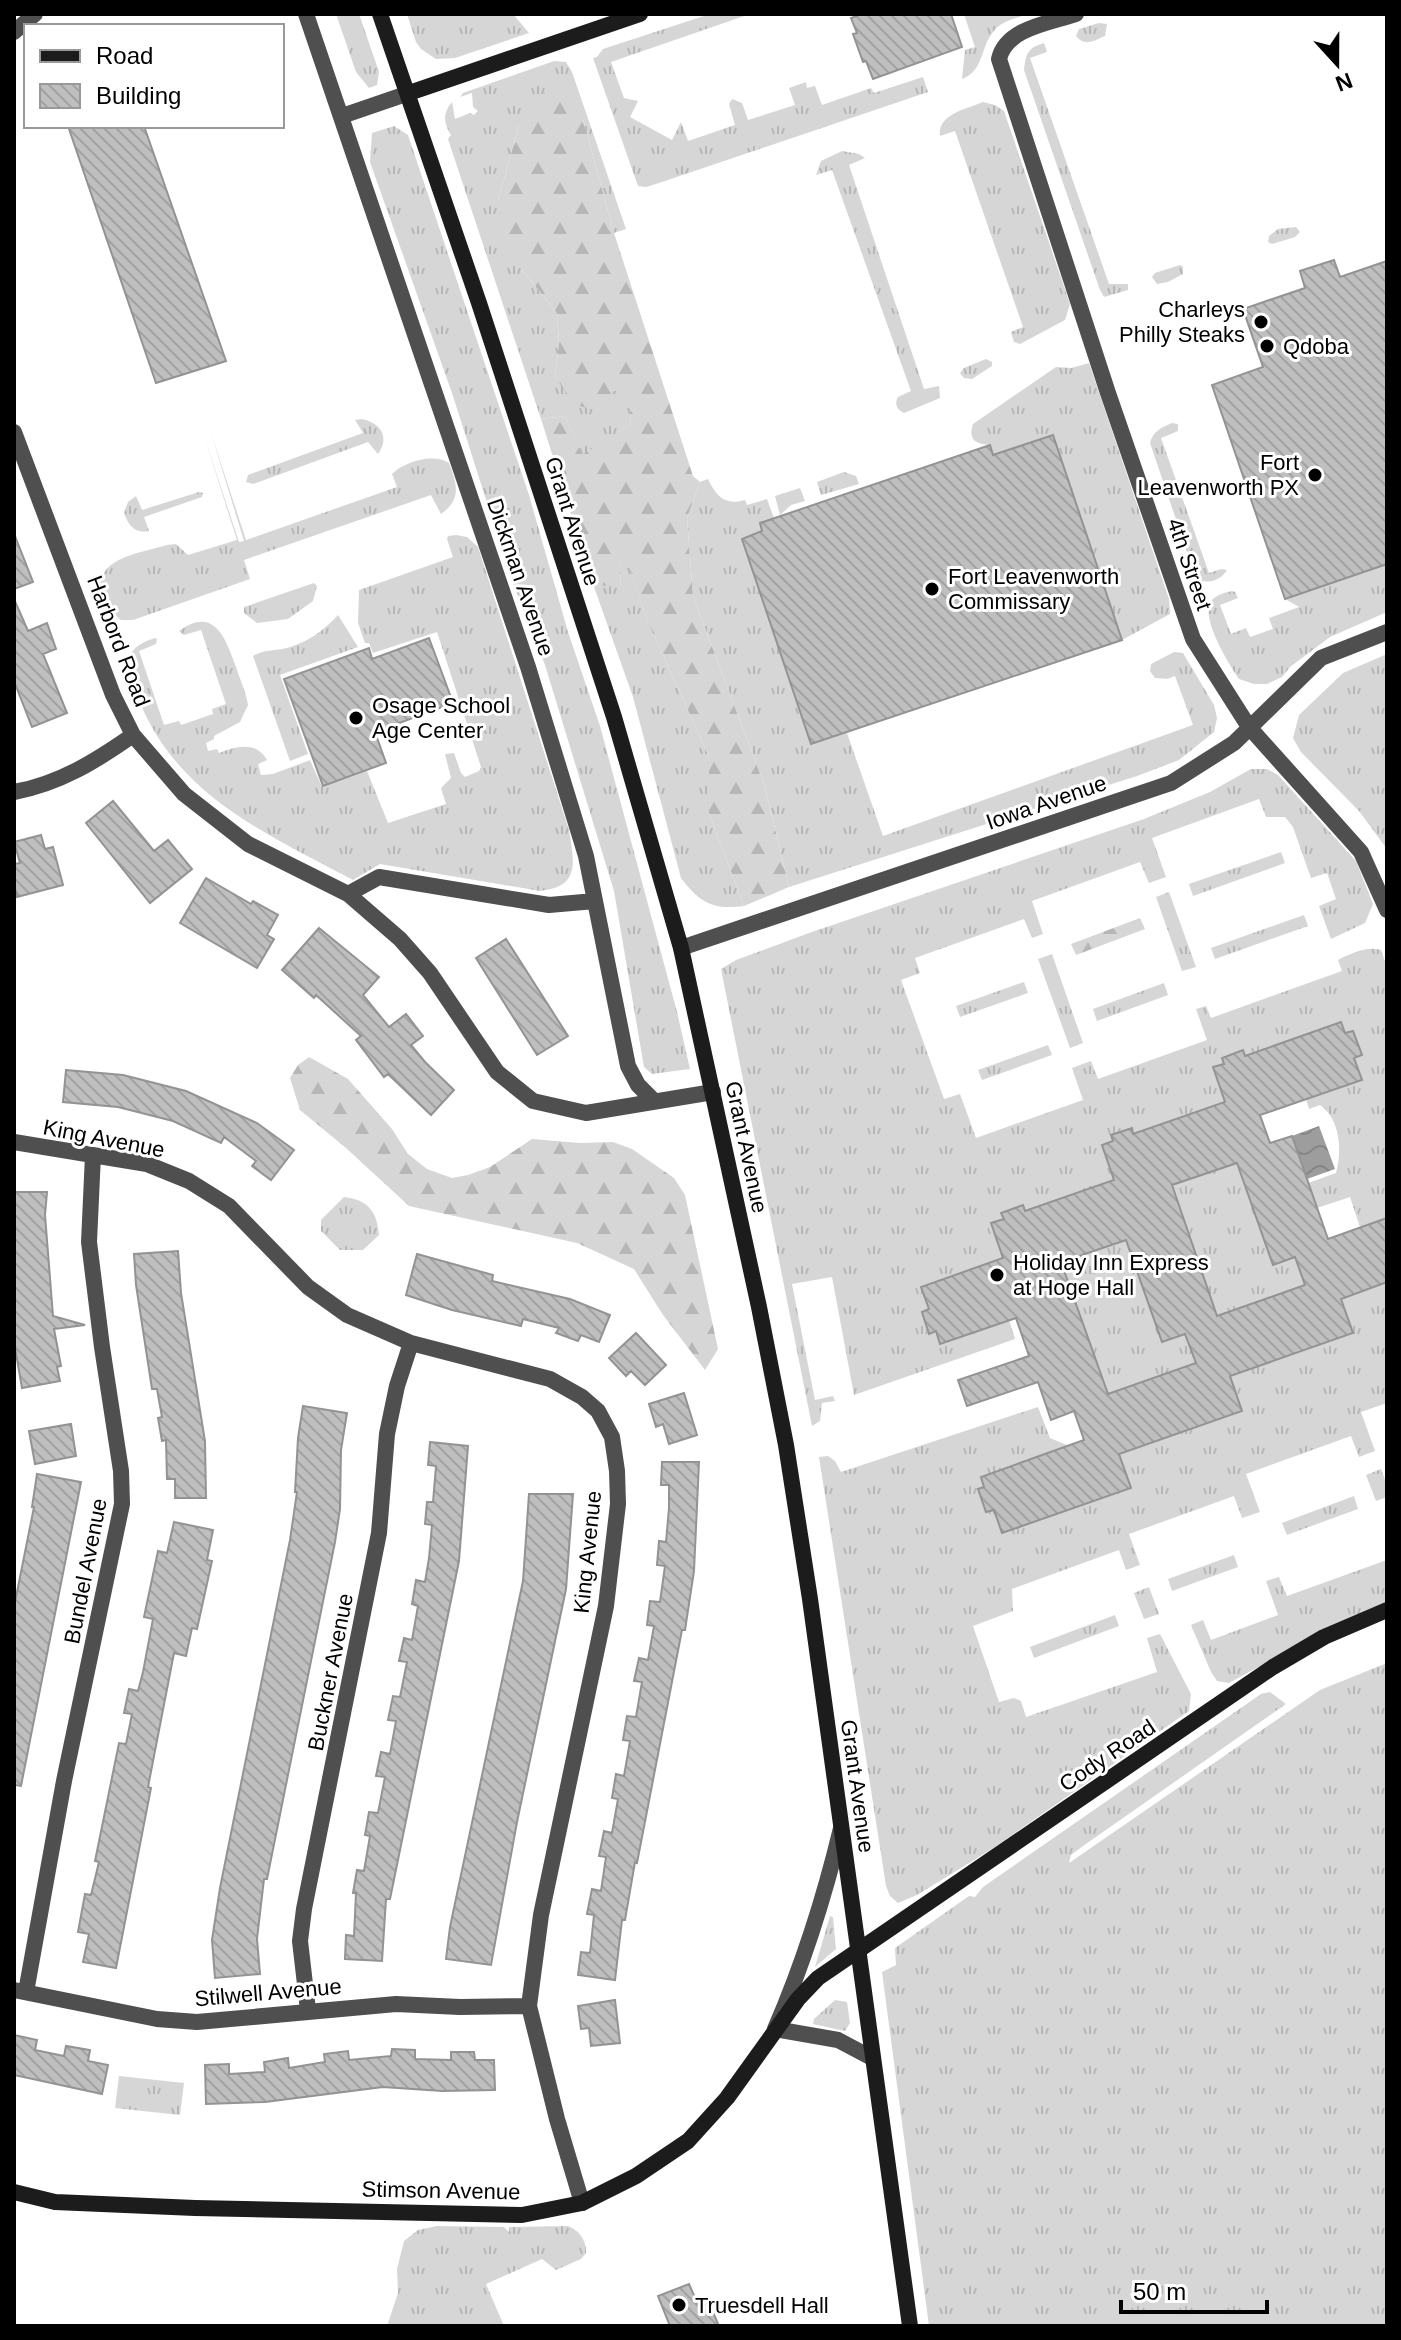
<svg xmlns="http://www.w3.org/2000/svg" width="1401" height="2340" viewBox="0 0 1401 2340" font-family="Helvetica,sans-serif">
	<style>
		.grass { fill: url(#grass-tufts) }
		.forest { fill: url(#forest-firs) }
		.water { fill: url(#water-waves) }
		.building { fill: url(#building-back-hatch); stroke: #939393; stroke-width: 2; fill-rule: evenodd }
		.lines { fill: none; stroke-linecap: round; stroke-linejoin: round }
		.street { stroke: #4f4f4f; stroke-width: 16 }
		.secondary { stroke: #1c1c1c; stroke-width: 16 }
		.poi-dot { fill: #000; stroke: #fff; stroke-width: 3 }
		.labels { text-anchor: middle; stroke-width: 6; stroke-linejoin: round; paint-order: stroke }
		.poi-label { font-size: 22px; fill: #000; stroke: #fff; text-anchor: start }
		.street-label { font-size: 22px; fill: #000; stroke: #fff }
	</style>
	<defs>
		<pattern id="grass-tufts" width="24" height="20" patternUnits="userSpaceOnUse" patternTransform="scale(2)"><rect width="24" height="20" fill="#d6d6d6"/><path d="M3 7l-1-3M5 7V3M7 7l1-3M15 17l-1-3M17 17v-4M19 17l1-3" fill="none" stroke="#b6b6b6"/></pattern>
		<pattern id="forest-firs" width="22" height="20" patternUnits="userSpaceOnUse" patternTransform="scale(2)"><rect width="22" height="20" fill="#d6d6d6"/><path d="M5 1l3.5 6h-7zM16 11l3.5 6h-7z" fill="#b6b6b6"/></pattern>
		<pattern id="water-waves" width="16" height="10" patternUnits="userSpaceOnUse" patternTransform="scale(2)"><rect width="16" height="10" fill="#9d9d9d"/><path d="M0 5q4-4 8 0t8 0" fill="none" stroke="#858585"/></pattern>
		<pattern id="building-back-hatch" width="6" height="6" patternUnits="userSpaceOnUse" patternTransform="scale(2)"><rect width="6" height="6" fill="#bfbfbf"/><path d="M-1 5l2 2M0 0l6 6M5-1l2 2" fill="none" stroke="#a2a2a2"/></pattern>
	</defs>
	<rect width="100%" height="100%" fill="#fff"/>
	<path class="grass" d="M336,14H359L379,72L377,85L369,88L356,72Z
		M407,14H513L529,33L455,58L436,59L421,49L416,42Z
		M710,14H750L611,62L624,98L638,101L630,117L672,140L681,122L688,141L735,125L729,104L732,99L742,103L748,120L795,105L789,88L806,82L807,88L815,86L822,105L871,88L874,93L923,77L928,92L656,184L646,187L638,186L593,58L597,57L603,49Z
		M964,14H1028C1017,18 1001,21 993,32C980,48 984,71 962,79L965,50L975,47Z
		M1099,23L1107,24L1105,36C1093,41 1085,47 1076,36L1079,29Z
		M1044,43L1047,52L1030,58L1109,284H1128V290L1104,297L1100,290L1024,70C1026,54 1027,48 1044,43Z
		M554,61L566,62L572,72L626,229L614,233L583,119L519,125L498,201L522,270L557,313L559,343L555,377L613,391L634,385L630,425L582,456L565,416L541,419L448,139L451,135C444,124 442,114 452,102L455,119L470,113L474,115L478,111L473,107L472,93L460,97L463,93Z
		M983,102L995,105L1004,111L1070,304L1065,320L1020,344L1014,342L1011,332L1023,327L955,131L940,136C937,114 967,109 983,102Z
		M394,126L408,135L529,495L568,632L600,726L677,1012L690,1069L652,1074L644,1067L614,891L545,665L512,581L452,393L370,162L372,133Z
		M842,151L859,154L865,158L849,165L924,389L939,386L940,398L904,413C897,410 894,404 898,397L911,391L832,170L816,175L821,161Z
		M1296,227L1300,232L1295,237L1272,244L1268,242L1269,236L1278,229Z
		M1180,265L1183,267V274L1168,282L1157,284L1152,277L1155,273Z
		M986,359L992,362V366L972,379L964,378L960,373L964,368Z
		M1089,363L1169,599L1170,614L1122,640L993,455L990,445C975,444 968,440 973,424L1056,367L1071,368Z
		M362,419C381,423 390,437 378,454L368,442L253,484L246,482L248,475L363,433L355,420Z
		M1172,423L1178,424V431L1161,438L1209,573L1221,569L1227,570C1221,581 1206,585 1196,578L1150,443C1153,431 1161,428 1172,423Z
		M211,433L246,540L397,487L392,474C405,461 434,453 449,463C457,484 462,499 441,514L431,495L244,560L250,579L133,620H121C104,607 90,581 111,565C125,554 150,550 167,545L176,544L188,555L237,540L204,436L239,542L244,541Z
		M844,472L856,476L859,484L821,495L817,482Z
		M708,479C716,496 725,506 745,500L747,505L767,499L774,518L760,523L763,531L742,539L811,744L847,733L883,836L1193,725L1175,676L1167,679L1155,678L1150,671L1151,664L1174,652L1183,653L1214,705L1217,718L1214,732L1179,760L1137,776L789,887L765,787L693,596L687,518L700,482Z
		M800,488L805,501L791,505L780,515L775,496Z
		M199,492L203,493L202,497L144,517L149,531C135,534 128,525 124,513L128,502L136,496L142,510Z
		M617,528L646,617L709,757V813L744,906C713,910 700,903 681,878L633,697L593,584L621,587Z
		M456,535L467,537L478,547L569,830C574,862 581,887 540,891L380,864L353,880C261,831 168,792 133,684C125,659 127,647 155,638L157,639L156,644L139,651L164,725L179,721L181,725L213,714L212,709L226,704L201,630L184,635L179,631C215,605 226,640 236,667C240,680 246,692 248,705L240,722L214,736V739L206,743L208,751L217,749L219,753C237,746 256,741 267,760L258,764L261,775L273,774L310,760L322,787L367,771L388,823L446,804L441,788L451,778L445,754L454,753L461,773L465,777L479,771L481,767L437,632L373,653L369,643H365L358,623L359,590L453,557L447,539L448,536Z
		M1387,564V612L1330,637L1290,667L1282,677L1267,684H1254L1239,679C1229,664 1202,621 1210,603C1214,595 1224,593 1232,591L1235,592L1238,598L1220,605L1231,634L1246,628L1250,637L1273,629L1269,618L1299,607L1285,599Z
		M314,583L317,586L313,601L288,619L257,623L244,613V607Z
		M338,615L358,647L280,675L308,754L290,761L253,656C263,650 270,651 283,649C305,644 324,631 338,615Z
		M1387,654V849L1359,811L1301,752L1293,738L1299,715L1343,673Z
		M1251,769H1267L1278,775L1356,861L1373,904L1365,923L1331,939L1319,906L1336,899L1327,873L1311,878L1293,827L1285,817H1266L1259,799L1152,838L1166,877L1149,883L1140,862L1032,901L1043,934L1032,938L1024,919L915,958L920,973L901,980L944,1099L960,1094L976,1138L1083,1100L1072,1068L1091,1061L1098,1079L1207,1040L1196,1009L1206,1006L1211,1018L1342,971L1338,960C1352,953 1367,946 1381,950L1387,967V1218L1360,1227L1350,1197L1317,1208L1308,1183L1336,1173C1342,1151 1341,1120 1320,1105L1309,1109L1306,1099L1361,1080L1354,1058L1361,1055L1353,1031L1245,1056L1242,1051L1222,1058L1224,1064L1213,1068L1225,1102L1133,1134L1131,1128L1111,1135L1113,1141L1102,1145L1114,1180L1025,1211L1022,1206L1002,1213L1004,1219L992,1223L1003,1258L921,1287L929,1309L922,1313L929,1333L1009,1320L1015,1339L854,1395L832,1277L792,1284L815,1400L833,1396L835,1401L822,1403L820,1421L812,1426L721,969L736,960L809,933L1144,819L1210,792Z
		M1281,852L1285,863L1193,896L1189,884Z
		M1169,892L1196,967L1182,971L1156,897Z
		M1304,915L1308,926L1215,959L1211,948Z
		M1052,954L1083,1043L1070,1048L1038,959Z
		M1024,982L1028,993L960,1017L956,1006Z
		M1164,983L1168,995L1097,1021L1093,1009Z
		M1048,1045L1052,1055L982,1080L978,1070Z
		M1237,1163L1273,1265L1295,1257L1305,1285L1217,1316L1181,1213L1150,1193Z
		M344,1197C368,1200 377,1211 379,1235L363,1250H340L321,1231V1220Z
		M1126,1240L1162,1341L1185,1334L1196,1363L1108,1394L1039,1270Z
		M1387,1282V1403L1361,1412L1375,1451L1359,1457L1351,1436L1246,1474L1260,1512L1242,1518L1234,1496L1129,1534L1140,1565L1126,1570L1119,1550L1012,1589L1013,1611L973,1626L999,1702L1014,1698L1021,1701L1026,1717L1157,1672L1147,1638L1160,1634L1191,1694L1189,1711L992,1849L917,1895L898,1903L890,1896L886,1886L819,1457L828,1456L835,1461L841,1472L1038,1407L1050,1438L1069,1446L981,1477L984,1487L978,1489L986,1512L994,1510L1002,1533L1130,1489L1119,1454L1242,1411L1230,1376L1352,1334L1341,1299Z
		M1381,1469L1387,1485V1497L1376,1501L1366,1475Z
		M1354,1496L1358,1509L1287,1535L1282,1523Z
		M1234,1555L1238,1567L1172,1591L1168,1579Z
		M1387,1560V1602L1316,1636L1229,1683L1217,1681L1211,1672L1191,1625L1203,1620L1211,1640L1278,1615L1266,1581L1279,1577L1287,1596Z
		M1149,1587L1159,1614L1144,1619L1134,1593Z
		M1115,1615L1119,1626L1034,1658L1030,1647Z
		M1387,1663V2326H929L882,1972L896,1965L895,1948L969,1896L975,1897L983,1887L1261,1694L1270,1692L1286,1704L1083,1846L1071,1855L1069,1863L1320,1690Z
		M830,1916L833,1917L836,1949L815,1967Z
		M835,2000L847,2002L850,2023L845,2031L813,2024L814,2019Z
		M119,2076L184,2083L180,2115L115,2108Z
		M437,2226L504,2227L509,2232V2227L568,2226C579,2230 587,2241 586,2253L581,2259L556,2270L542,2259L486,2284L504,2326H387L398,2293L397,2269L404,2241L418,2230Z"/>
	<path class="forest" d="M563,76L583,119L614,233L693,476L700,482L687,518L693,596L765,787L789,887L744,906L709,813V757L646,617L618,533L621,588L593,584L541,419L565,416L582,455L630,425L633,386L613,391L604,412L575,405L555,377L559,343L557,313L522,270L504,235L498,201L519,125L528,108Z
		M1140,918L1145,929L1076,955L1071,944Z
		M309,1057L348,1079L392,1129L408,1154L427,1169L452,1178L468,1175L490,1167L532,1139L580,1143L613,1142L632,1149L674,1178L685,1195L718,1349L705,1370L663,1315L634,1269L577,1243L409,1206L346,1148L300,1110L290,1078L298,1065Z"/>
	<path class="water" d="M1319,1126L1335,1169L1307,1179L1292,1136Z"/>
	<path class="building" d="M862,14H951L962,47L873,79L866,61L863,62L853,34L857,33L851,18Z
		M68,126H144L226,361L156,383Z
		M1334,260L1340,277L1387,261V564L1285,599L1212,385L1263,367L1243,309L1305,288L1300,271Z
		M1053,435L1122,640L811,744L742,539L762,531L760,523L990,445L993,455Z
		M15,536L33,582L14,589V537Z
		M14,599L28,631L47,623L56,649L43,654L67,713L32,727L14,681Z
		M429,638L453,703L375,732L386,763L323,786L284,679L369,648L372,659Z
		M113,801L154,851L168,840L192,869L150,903L86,823Z
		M41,835L45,849L53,847L63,885L17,897L14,884V864L20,863L14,842Z
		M206,878L251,904L253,901L278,915L267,935L274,939L257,968L180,923Z
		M319,928L379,977L363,995L389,1027L406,1014L423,1036L411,1045L425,1062L454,1090L431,1115L388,1074L384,1077L356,1040L361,1036L316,995L314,998L282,970Z
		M506,939L568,1036L537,1055L476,958Z
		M1341,1022L1345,1033L1353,1031L1362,1055L1354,1058L1362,1080L1260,1115L1270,1143L1292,1136L1328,1239L1387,1218V1282L1341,1299L1353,1333L1230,1376L1242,1411L1119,1454L1131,1488L1002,1533L994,1510L986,1512L978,1489L984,1487L981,1477L1084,1440L1074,1411L1051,1420L1038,1382L967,1406L958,1380L1029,1356L1016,1318L940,1344L936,1331L929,1334L922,1312L929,1309L921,1287L1003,1258L991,1223L1004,1219L1001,1213L1023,1205L1025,1211L1114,1180L1102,1145L1113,1141L1111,1135L1132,1128L1133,1134L1225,1102L1213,1067L1224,1064L1222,1058L1243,1050L1245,1056ZM1237,1163L1273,1265L1295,1257L1305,1285L1217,1316L1172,1185ZM1126,1240L1162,1342L1185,1334L1196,1363L1108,1394L1061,1262Z
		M66,1070L123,1075L186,1091L257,1123L294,1150L271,1180L252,1166L256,1161L224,1137L221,1143L173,1121L118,1107L63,1102Z
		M14,1192H47L45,1215L53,1316L85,1325L54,1329L61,1366L57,1367L60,1381L22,1388L14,1342Z
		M178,1251L181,1293L205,1441L206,1498H175V1479H167L166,1440L162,1441L158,1418L162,1417L157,1389H152L136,1285L134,1254Z
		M417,1254L493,1275L492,1281L570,1299L610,1315L599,1342L581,1335L578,1341L556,1333L559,1328L523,1319L521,1326L452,1310L406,1295Z
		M636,1333L666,1365L645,1385L631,1371L626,1376L609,1358Z
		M684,1393L697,1435L669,1444L663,1424L656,1427L649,1404Z
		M303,1406L347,1413L341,1450L340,1509L335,1542L267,1879H264L257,1939L260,1974L215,1978L212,1940L220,1888L290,1540L297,1492H295L298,1438Z
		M71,1424L76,1456L35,1464L29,1431Z
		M430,1442L468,1446L459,1561L390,1899H386L382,1961L345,1959L346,1935L354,1936L356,1893H353L357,1870L364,1871L370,1836L365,1835L369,1812L378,1813L385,1777L376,1776L381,1752L390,1754L396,1721L388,1720L393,1696L400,1697L407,1662L399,1661L404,1638L412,1640L418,1606L412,1604L416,1580L425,1582L429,1558L432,1525L425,1524L427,1502H433L436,1466L428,1465Z
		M662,1462H699L694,1571L685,1630H682L637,1863L635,1862L625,1920H622L615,1980L578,1975L581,1952L590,1953L594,1915L587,1914L592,1889L601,1891L606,1857L599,1856L604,1831L612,1833L618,1799L612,1798L616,1774L624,1776L630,1741L623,1740L627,1716L636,1717L642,1682L634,1681L639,1658L648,1660L654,1626L647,1625L650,1601L660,1602L665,1566L657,1565L659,1541L666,1542L669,1508V1485H661Z
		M37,1474L81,1482L21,1786L14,1785V1607L34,1507H32Z
		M529,1494H573L566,1589L517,1822L491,1965L446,1959L450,1927L523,1581Z
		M174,1522L213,1530L207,1560L212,1561L197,1629L192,1628L186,1656L174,1653L148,1787L151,1788L116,1968L83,1962L89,1934L78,1932L85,1894L91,1895L99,1862L95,1861L119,1743L126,1744L132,1714L124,1713L129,1689L138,1691L143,1672L153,1619L144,1617L158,1551L167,1553Z
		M615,2000L620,2043L591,2046L589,2028L581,2029L578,2006Z
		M14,2035L37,2040L35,2050L64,2056L66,2046L90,2050L88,2061L108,2065L102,2094L14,2075Z
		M392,2049L415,2050V2059L451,2060V2052H474L475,2060H494L495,2090L442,2091L383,2087L265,2102L206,2104L205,2065L229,2064V2074L265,2072L264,2062L288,2058L289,2068L325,2062L324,2054L348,2051L349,2060L391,2056Z
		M689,2284L699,2307L709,2303L719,2326H670L658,2296Z"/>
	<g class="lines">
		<path class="street" d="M306,14L528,667L586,856L628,1066L638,1085L653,1100
			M1076,14C1050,23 1006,28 999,59L1108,393L1193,639L1249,727L1361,852L1387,910
			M14,32L35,14
			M342,116L409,93
			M14,432L113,695L133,735L184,794L248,844L348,894L400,939L430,973L497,1072L533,1101L586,1113L713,1092
			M14,792C59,784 96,761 133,735
			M348,894L379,877L549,905L595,901
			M681,948L1171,783L1234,743L1321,658L1387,632
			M14,1142L147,1164L189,1181L229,1206L308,1287L347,1315L411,1343L550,1379L582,1397L598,1411L612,1437L617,1471L618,1504L606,1606L541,1915L529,2006L557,2119L582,2203
			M841,1828C824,1899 804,1962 775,2029L838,2040L872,2058
			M14,1990L157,2019L197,2022L396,2004L460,2007L529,2006
			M26,1992L64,1781L122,1504L121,1471L102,1347L89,1242L93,1155
			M308,2010L300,1941L304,1909L379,1533L387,1434L397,1386L411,1343"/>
		<path class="secondary" d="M380,14L479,303L614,717L681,948L759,1307L786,1445L810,1599L910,2326
			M409,93L640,14
			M14,2192L55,2202L195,2208L522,2215L582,2203L636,2176L688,2141L727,2098L798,1999L818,1978L1273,1667L1324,1637L1387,1610"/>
	</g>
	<g class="poi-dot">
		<circle cx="1261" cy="322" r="8"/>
		<circle cx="1267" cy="346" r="8"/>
		<circle cx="1315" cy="475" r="8"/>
		<circle cx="932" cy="589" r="8"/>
		<circle cx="356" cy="718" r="8"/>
		<circle cx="997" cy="1275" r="8"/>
		<circle cx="679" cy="2305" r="8"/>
	</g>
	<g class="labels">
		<g class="poi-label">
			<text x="1245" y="317" text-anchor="end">Charleys<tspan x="1245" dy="25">Philly Steaks</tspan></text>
			<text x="1283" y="354">Qdoba</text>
			<text x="1299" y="470" text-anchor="end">Fort<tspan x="1299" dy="25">Leavenworth PX</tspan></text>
			<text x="948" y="584">Fort Leavenworth<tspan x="948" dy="25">Commissary</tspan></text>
			<text x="372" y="713">Osage School<tspan x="372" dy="25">Age Center</tspan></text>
			<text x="1013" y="1270">Holiday Inn Express<tspan x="1013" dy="25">at Hoge Hall</tspan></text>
			<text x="695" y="2313">Truesdell Hall</text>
		</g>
		<g class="street-label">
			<text transform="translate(573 521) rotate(72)" y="8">Grant Avenue</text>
			<text transform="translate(1190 564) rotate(71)" y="8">4th Street</text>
			<text transform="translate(521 577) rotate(71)" y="8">Dickman Avenue</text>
			<text transform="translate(119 641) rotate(69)" y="8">Harbord Road</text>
			<text transform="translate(1046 802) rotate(-19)" y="8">Iowa Avenue</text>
			<text transform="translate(104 1138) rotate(11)" y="8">King Avenue</text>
			<text transform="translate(747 1147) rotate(78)" y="8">Grant Avenue</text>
			<text transform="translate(587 1552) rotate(-84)" y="8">King Avenue</text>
			<text transform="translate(85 1571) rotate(-79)" y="8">Bundel Avenue</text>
			<text transform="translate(330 1672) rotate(-79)" y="8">Buckner Avenue</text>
			<text transform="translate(1107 1755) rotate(-34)" y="8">Cody Road</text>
			<text transform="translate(858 1786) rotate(82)" y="8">Grant Avenue</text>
			<text transform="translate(268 1992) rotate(-5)" y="8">Stilwell Avenue</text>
			<text transform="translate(441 2190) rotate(1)" y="8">Stimson Avenue</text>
		</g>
	</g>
	<rect width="1401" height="2340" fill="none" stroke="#000000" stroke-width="32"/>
	<rect x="24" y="24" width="260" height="104" fill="#ffffff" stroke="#999999" stroke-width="2"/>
	<rect x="40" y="50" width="40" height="12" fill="#1c1c1c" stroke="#999999" stroke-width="2"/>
	<text x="96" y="64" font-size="24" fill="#000000">Road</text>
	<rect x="40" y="84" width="40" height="24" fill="url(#building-back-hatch)" stroke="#999999" stroke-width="2"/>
	<text x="96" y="104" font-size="24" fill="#000000">Building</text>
	<g transform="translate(1337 64) rotate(159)" stroke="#ffffff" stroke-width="6" paint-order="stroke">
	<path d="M0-6L14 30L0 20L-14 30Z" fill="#000000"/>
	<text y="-12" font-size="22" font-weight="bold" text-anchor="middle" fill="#000000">N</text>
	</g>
	<path d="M1121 2300v12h146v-12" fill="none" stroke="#000000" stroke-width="4"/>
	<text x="1133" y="2300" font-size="24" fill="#000000" stroke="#ffffff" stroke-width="6" paint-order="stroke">50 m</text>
</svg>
